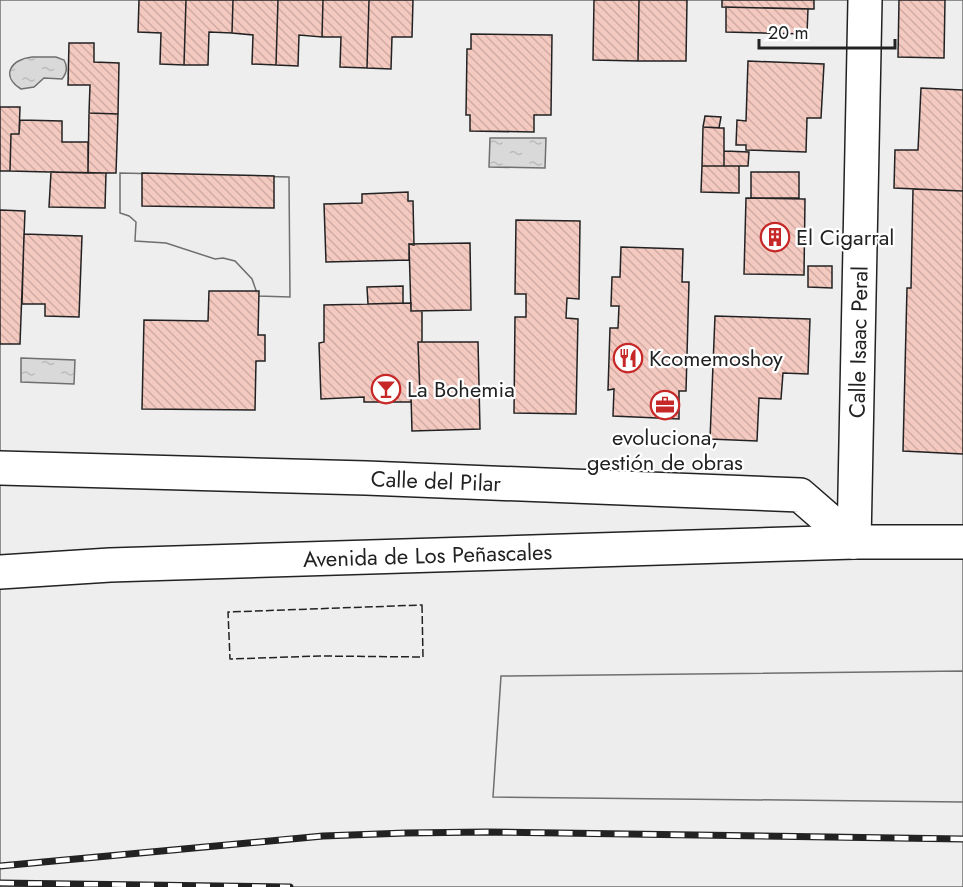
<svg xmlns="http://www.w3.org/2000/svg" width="963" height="887" viewBox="0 0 963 887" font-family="Jost,sans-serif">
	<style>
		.park { fill: #eee; stroke: #6f6f6f; stroke-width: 1.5 }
		.parking { fill: #ededed; stroke: #6f6f6f; stroke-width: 1.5 }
		.water { fill: url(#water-ripples); stroke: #6f6f6f; stroke-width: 1.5 }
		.building { fill: url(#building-back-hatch); stroke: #222; stroke-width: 1.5 }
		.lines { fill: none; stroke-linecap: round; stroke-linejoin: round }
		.minor-casing { stroke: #222; stroke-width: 36 }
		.minor { stroke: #fff; stroke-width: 33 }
		.rail-casing { stroke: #222; stroke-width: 7 }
		.rail { stroke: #fff; stroke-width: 4.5; stroke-dasharray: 14; stroke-linecap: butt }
		.fence { stroke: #222; stroke-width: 1.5; stroke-dasharray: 8 3; stroke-linecap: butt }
		.labels { text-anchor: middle; stroke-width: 4.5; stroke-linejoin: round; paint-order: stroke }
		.poi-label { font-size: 22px; fill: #222; stroke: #fff; text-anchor: start }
		.street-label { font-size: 22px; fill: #222; stroke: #fff }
	</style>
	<defs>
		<pattern id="water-ripples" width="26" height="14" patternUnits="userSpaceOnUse" patternTransform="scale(1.5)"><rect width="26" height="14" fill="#d9d9d9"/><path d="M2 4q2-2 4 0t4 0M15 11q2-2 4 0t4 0" fill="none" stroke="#bababa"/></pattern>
		<pattern id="building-back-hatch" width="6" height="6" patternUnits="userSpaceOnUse" patternTransform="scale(1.5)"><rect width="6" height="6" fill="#f3c9c0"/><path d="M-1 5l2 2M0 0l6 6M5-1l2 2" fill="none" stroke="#d0aca5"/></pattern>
	</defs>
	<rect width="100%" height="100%" fill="#fff"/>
	<path class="park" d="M0,0H963V887H0Z"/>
	<path class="parking" d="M120,173L289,177L290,297L258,296L252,279L235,261L223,258L215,259L166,243L135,241L136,222L129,216L120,213Z
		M963,671V802L493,797L501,676Z"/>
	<path class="water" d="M32,57H56L64,60C68,67 67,73 62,79L44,78L34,87L21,89C0,76 11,59 32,57Z
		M490,138H546L545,168L489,167Z
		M21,358L75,360L74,384L21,382Z"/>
	<path class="building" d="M139,0H186L184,65L160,64L161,33L138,32Z
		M186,0H233L232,33L209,32L208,65H184Z
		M233,0H278L276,65L252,64L253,35L232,33Z
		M278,0H323L322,37L299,35L298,66L276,65Z
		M323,0H369L367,68L340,67L341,37H322Z
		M369,0H413L412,37H392L391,69L367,68Z
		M594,0H639L638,61L593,60Z
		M639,0H687L686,61H638Z
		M722,0H814V9L722,7Z
		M899,0H945L944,58L898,57Z
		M726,7L808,9L807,34L726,32Z
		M471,34L552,35L551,115H534V132L470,131V115H466L467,49H471Z
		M69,43H94V62L119,63L118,114L89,113L90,85H68Z
		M748,61L824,64L821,118H807L806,152L746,150V145H736L737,120L746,121Z
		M921,88L963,90V191L894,188L895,150H918Z
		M0,107H20L19,134H11L10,171H0Z
		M89,113L118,114L116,173H88Z
		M705,116L721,117L719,128L703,127Z
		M20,120L62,121V142H88V173L10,171L11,134H19Z
		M703,127L724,128V166H702Z
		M724,151L749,152L748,166H724Z
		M702,166H739V193L701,192Z
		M51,172L106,173L105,208L49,207Z
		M751,172H799V198H751Z
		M142,173L274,176V208L142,206Z
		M913,189L963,191V454L903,451L907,288H911Z
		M408,192V201H413L414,245L409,244V260L326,262L324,204L362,203V194Z
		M746,198L805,199L804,275L744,274Z
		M0,210L25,211L20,344H0Z
		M516,220L580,221L579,299L567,298L566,318L578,319L576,414L514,413L515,317H526V294H515Z
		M24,234L82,236L79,317L45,316V304H22Z
		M470,243L471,310L411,311L409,244Z
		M621,247L683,249L682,282H689L686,391H679V419L613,416L614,389L608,390L610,328H618L619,306H611L612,277H620Z
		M808,266H832V288L808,287Z
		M403,286V303L368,304L367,287Z
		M209,291H259L258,335H265V361H256L255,410L142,409L144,320L208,321Z
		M411,303V311H422V342H418L420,395H411V402H364V397L321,399L319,343L324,342V305Z
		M715,316L810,319L808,374L783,373L781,399L759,398L757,441L710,439Z
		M418,342H478L480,429L412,431L411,395H420Z"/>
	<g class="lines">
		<g class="minor-casing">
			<g id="minor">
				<path id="s1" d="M0,468L366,478L800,495L854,542"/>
				<path id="s2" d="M854,542L865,0"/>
				<path id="s3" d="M0,572L110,565L854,542H963"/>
			</g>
		</g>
		<use href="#minor" class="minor"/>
		<g class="rail-casing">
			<path id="rail" d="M0,866L323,836L406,833L486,832L963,839
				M0,883L290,887"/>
		</g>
		<use href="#rail" class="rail"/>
		<path class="fence" d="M422,605L423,657L320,656L230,659L228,612Z"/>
	</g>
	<defs>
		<g id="building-ring" transform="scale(1.5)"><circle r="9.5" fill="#fff" stroke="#c62828" stroke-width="1.5"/><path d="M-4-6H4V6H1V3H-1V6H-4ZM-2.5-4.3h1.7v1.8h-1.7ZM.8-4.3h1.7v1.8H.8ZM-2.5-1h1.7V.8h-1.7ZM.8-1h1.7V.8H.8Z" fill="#c62828"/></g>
		<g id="restaurant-ring" transform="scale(1.5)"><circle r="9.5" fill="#fff" stroke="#c62828" stroke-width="1.5"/><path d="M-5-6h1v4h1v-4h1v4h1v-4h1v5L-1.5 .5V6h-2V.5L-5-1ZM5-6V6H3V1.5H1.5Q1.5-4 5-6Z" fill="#c62828"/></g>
		<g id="bar-ring" transform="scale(1.5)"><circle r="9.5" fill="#fff" stroke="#c62828" stroke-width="1.5"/><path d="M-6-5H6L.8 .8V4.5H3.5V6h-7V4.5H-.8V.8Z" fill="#c62828"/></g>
		<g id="office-ring" transform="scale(1.5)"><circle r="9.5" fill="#fff" stroke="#c62828" stroke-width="1.5"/><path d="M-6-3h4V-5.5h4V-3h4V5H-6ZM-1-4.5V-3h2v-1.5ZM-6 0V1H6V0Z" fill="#c62828"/></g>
	</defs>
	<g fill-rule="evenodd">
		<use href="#building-ring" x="775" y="237"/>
		<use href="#restaurant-ring" x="628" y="358"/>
		<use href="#bar-ring" x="386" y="389"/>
		<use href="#office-ring" x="665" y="405"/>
	</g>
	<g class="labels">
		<g class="poi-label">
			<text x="796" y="245">El Cigarral</text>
			<text x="649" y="366">Kcomemoshoy</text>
			<text x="407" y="397">La Bohemia</text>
			<text x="665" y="445" text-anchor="middle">evoluciona,<tspan x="665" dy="25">gestión de obras</tspan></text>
		</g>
		<g class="street-label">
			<text dy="8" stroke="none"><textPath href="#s2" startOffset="200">Calle Isaac Peral</textPath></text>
			<text dy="8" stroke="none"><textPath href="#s1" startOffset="436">Calle del Pilar</textPath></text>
			<text dy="8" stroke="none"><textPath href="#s3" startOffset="428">Avenida de Los Peñascales</textPath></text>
		</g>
	</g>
	<path d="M759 39v9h136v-9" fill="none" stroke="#222222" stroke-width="3"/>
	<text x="768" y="39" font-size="18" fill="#222222" stroke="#ffffff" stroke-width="4.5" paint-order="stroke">20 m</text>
</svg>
